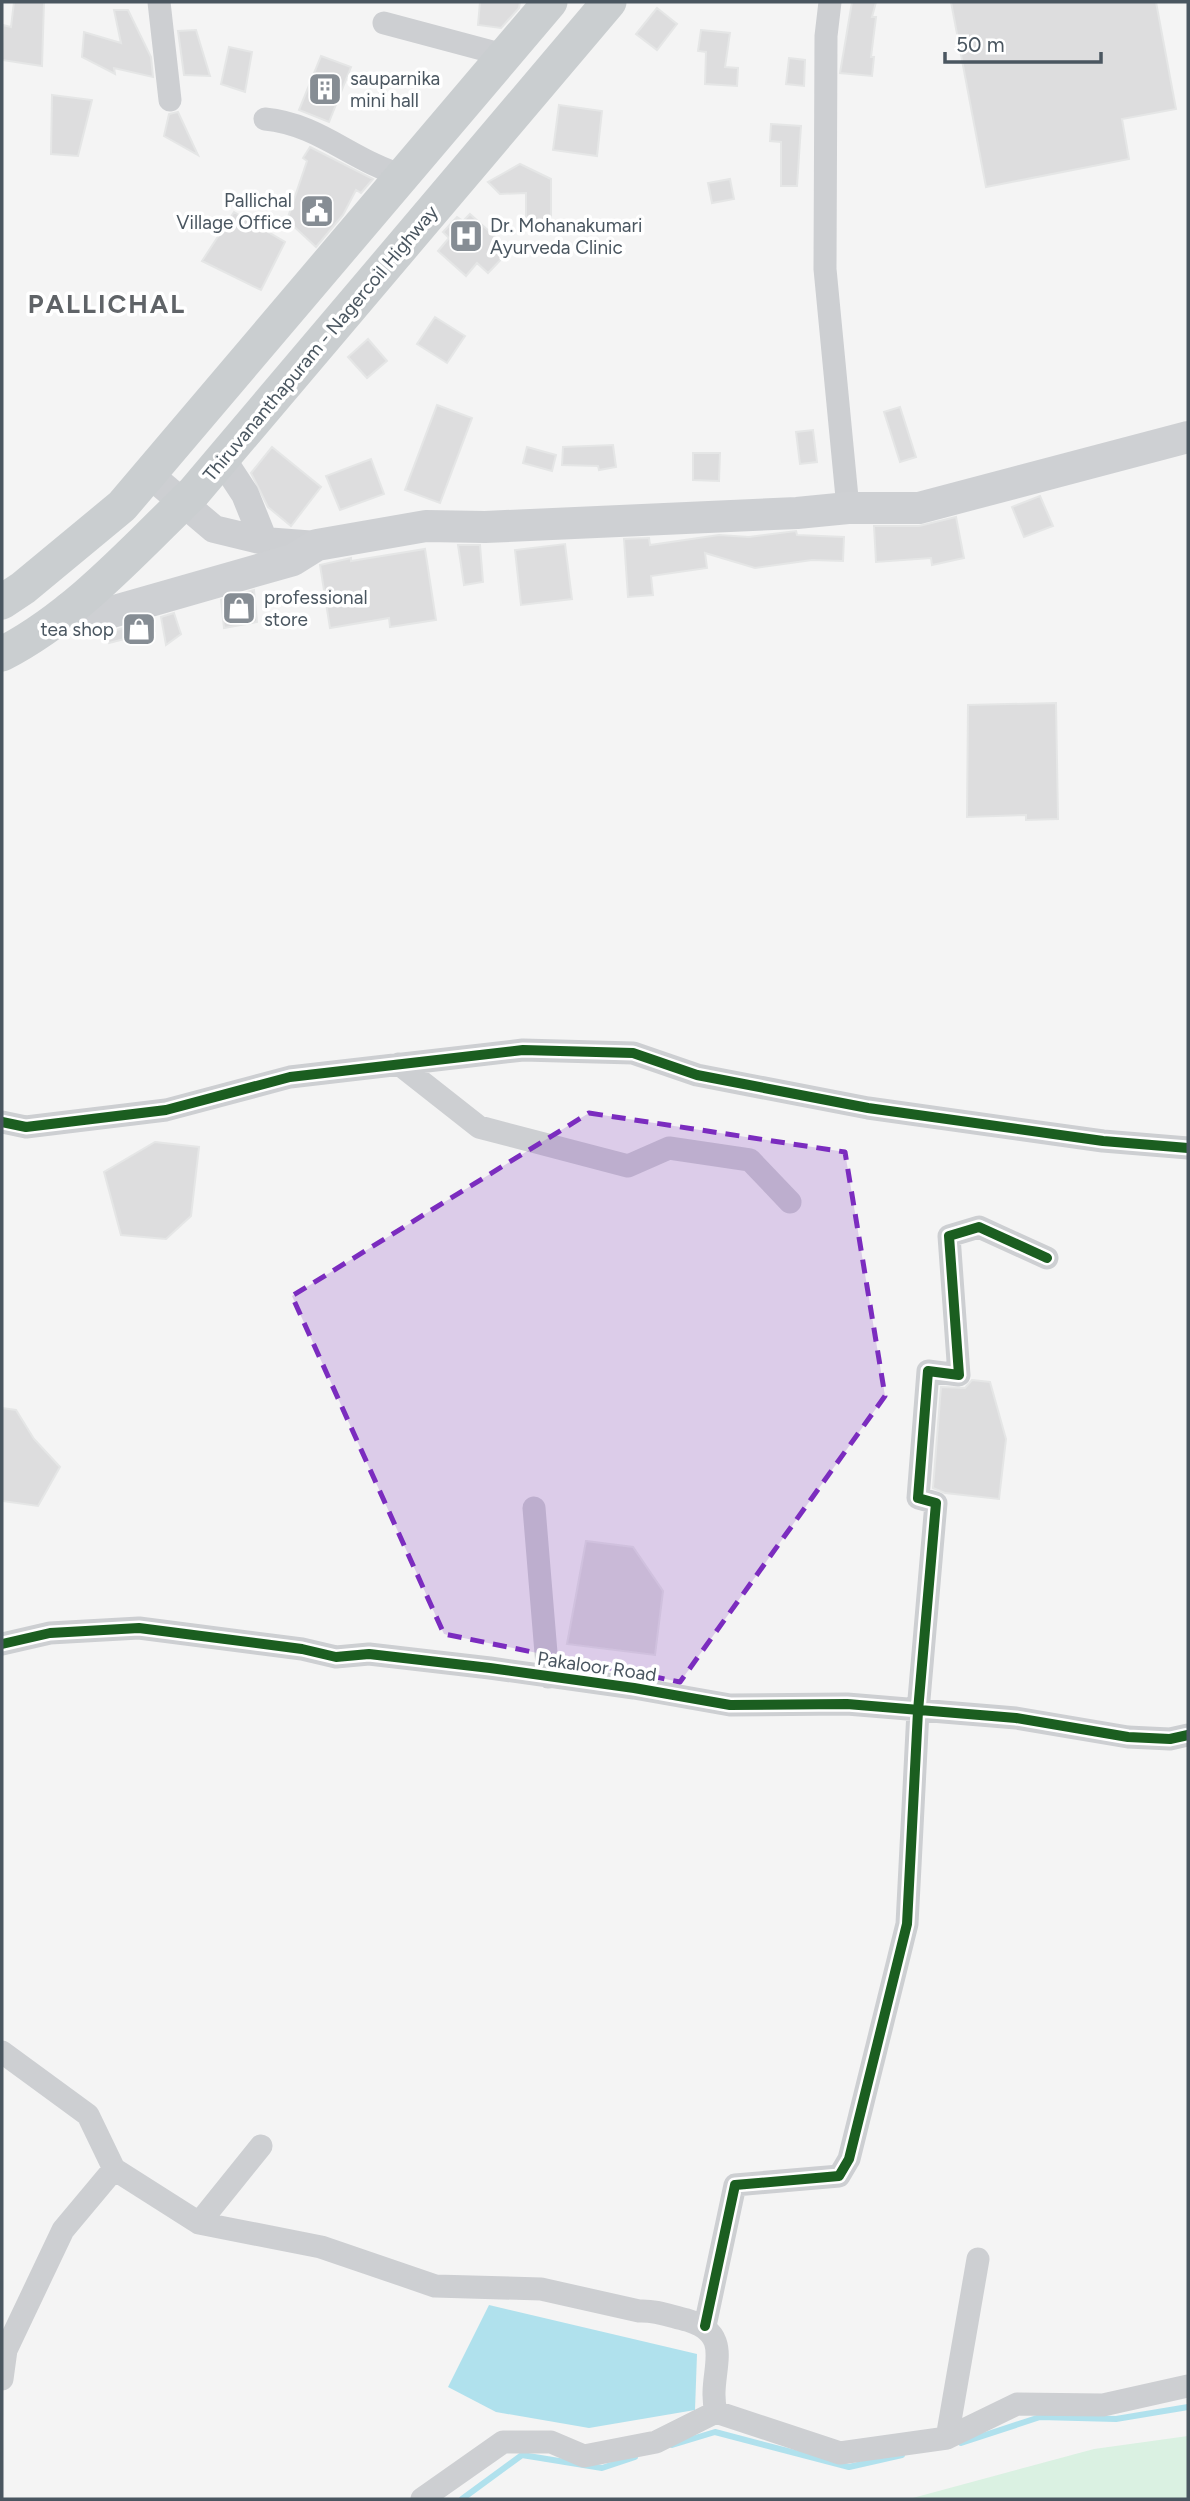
<svg xmlns="http://www.w3.org/2000/svg" width="1190" height="2501" viewBox="0 0 1190 2501" font-family="Figtree,sans-serif">
	<style>
		.green { fill: #daf1e2 }
		.water { fill: #b0e1ed }
		.lines { fill: none; stroke-linecap: round; stroke-linejoin: round }
		.stream { stroke: #b0e1ed; stroke-width: 6 }
		.building { fill: #ddddde; stroke: #e5e6e6; stroke-width: 2 }
		.minor { stroke: #cdcfd2; stroke-width: 23 }
		.tertiary { stroke: #cdcfd2; stroke-width: 28 }
		.secondary { stroke: #ced0d3; stroke-width: 32 }
		.primary { stroke: #caced0; stroke-width: 35 }
		.cycleway-casing { stroke: #fff; stroke-width: 15 }
		.cycleway { stroke: #1b5e20; stroke-width: 10 }
		.marked { fill: #7b2cbf; fill-opacity: 0.2; stroke: #7b2cbf; stroke-width: 5; stroke-dasharray: 14 9; stroke-linejoin: round }
		.labels { text-anchor: middle; stroke-width: 7; stroke-linejoin: round; paint-order: stroke }
		.poi-label { font-size: 19px; fill: #4a5660; stroke: #fff; text-anchor: start }
		.street-label { font-size: 19px; fill: #4a5660; stroke: #fff }
		.district-label { font-size: 26px; font-weight: bold; letter-spacing: 2px; fill: #5f6367; stroke: #fff }
	</style>
	<rect width="100%" height="100%" fill="#f4f4f4"/>
	<path class="green" d="M1188,2436V2499H909L1094,2449Z"/>
	<path class="water" d="M489,2305L697,2354L695,2410L589,2428L496,2412L448,2387Z"/>
	<g class="lines">
		<path class="stream" d="M961,2443L1040,2417L1116,2419L1188,2407
			M672,2445L715,2432L849,2467L902,2455
			M462,2499L522,2455L602,2468L635,2457"/>
	</g>
	<path class="building" d="M14,2H44L42,66L2,60L3,25L11,27Z
		M480,2H520L519,8L501,28L478,25Z
		M852,2H876L872,17H876L871,57H874L872,76L840,73Z
		M951,2H1156L1176,109L1122,119L1129,159L986,187Z
		M657,8L677,24L657,50L636,34Z
		M114,10H128L151,57L153,77L114,68L115,74L82,57L84,32L121,43Z
		M196,30L210,76L184,75L178,31Z
		M701,30L730,33L725,67L738,68L737,86L705,84L706,52L698,51Z
		M229,47L252,52L245,92L221,84Z
		M321,56L351,67L329,122L299,110Z
		M789,58L805,60L804,86L786,84Z
		M52,95L92,100L78,156L51,154Z
		M559,105L602,111L597,156L553,150Z
		M178,112L198,155L164,136L169,114Z
		M771,124L801,126L797,186H781V142L770,141Z
		M310,147L373,179L361,193L356,190L343,215L316,247L287,220L307,161L303,158Z
		M520,164L551,179V227H526V193L500,194L488,182Z
		M730,179L734,199L712,203L708,183Z
		M234,212L285,242L261,290L202,261Z
		M470,214L510,250L488,273L477,263L466,276L438,251L449,238L443,232L457,217L463,221Z
		M435,317L465,336L447,363L417,344Z
		M368,339L387,361L367,378L348,357Z
		M437,405L472,418L440,503L405,490Z
		M900,407L916,457L900,462L884,412Z
		M813,430L817,462L800,464L796,432Z
		M613,445L616,467L599,470L598,466L562,465L563,447Z
		M272,447L321,487L291,526L268,507L251,473Z
		M527,447L556,455L552,471L523,463Z
		M693,453H720L719,481L693,480Z
		M371,459L384,494L340,510L326,476Z
		M1040,496L1053,526L1024,537L1012,507Z
		M956,517L964,558L932,565L931,558L876,562L874,526H919Z
		M796,531L797,535L844,537L843,561L812,560L755,568L705,553L707,568L651,576L653,595L628,597L624,539L649,538L650,545L719,535L749,537Z
		M565,544L572,599L521,605L515,550Z
		M458,545H480L483,582L464,585Z
		M425,549L436,620L390,627L389,618L330,628L320,565L351,558V561Z
		M254,590L257,622L224,628L221,600Z
		M174,613L181,634L166,645L161,617Z
		M154,619L155,631L109,643L106,633Z
		M1056,703L1058,819L1026,820V815L967,817L968,705Z
		M155,1142L199,1147L191,1216L166,1239L121,1235L104,1172Z
		M972,1380L990,1382L1006,1439L999,1499L945,1493L933,1488L941,1387L965,1388Z
		M2,1408L16,1410L34,1439L60,1467L38,1506L2,1501Z
		M586,1541L633,1547L663,1591L655,1655L567,1644Z"/>
	<g class="lines">
		<path class="minor" d="M159,2L170,100
			M830,2L826,36L825,269L848,508
			M384,23L504,55
			M265,119C319,124 352,161 404,176
			M399,1064L479,1127L628,1166L669,1148L750,1160L790,1202
			M2,1122L26,1127L166,1110L290,1077L523,1050L633,1053L697,1075L868,1108L1103,1141L1188,1148
			M534,1508L548,1677
			M2,1644L50,1633L139,1628L302,1649L336,1657L369,1654L490,1668L634,1688L730,1705L847,1704L1016,1718L1128,1737L1170,1739L1188,1735
			M2,2052L88,2115L114,2169
			M199,2223L321,2247L435,2286L541,2289L639,2311C656,2310 670,2316 687,2320C739,2336 706,2373 716,2412
			M705,2326L735,2185L839,2176L849,2159L907,1924L918,1711L936,1503L918,1498L928,1371L959,1375L949,1236L979,1227L1047,1258
			M2,2379L6,2350L63,2230L114,2169L199,2223L261,2146
			M947,2438L978,2259
			M422,2499L503,2442H551L584,2456L656,2442L716,2412L840,2453L947,2438L1017,2404L1103,2405L1188,2386"/>
		<path class="tertiary" d="M222,459L245,494L264,541
			M149,474L214,529L264,541L317,545"/>
		<path class="secondary" d="M69,608L101,615L293,560L317,545L426,526L485,527L797,513L848,508H919L1188,437"/>
		<path class="primary" d="M2,602L23,588L122,506L550,2
			M2,654C76,616 135,549 194,492L609,2"/>
		<g class="cycleway-casing">
			<path id="cycleway" d="M2,1122L26,1127L166,1110L290,1077L523,1050L633,1053L697,1075L868,1108L1103,1141L1188,1148
				M2,1644L50,1633L139,1628L302,1649L336,1657L369,1654L490,1668L634,1688L730,1705L847,1704L1016,1718L1128,1737L1170,1739L1188,1735
				M705,2326L735,2185L839,2176L849,2159L907,1924L918,1711L936,1503L918,1498L928,1371L959,1375L949,1236L979,1227L1047,1258"/>
		</g>
		<use href="#cycleway" class="cycleway"/>
	</g>
	<path class="marked" d="M589,1113L845,1152L885,1396L680,1682L444,1634L292,1296Z"/>
	<defs>
		<g id="building-square" transform="scale(1.75)"><rect x="-9" y="-9" width="18" height="18" rx="4" fill="#868d94" stroke="#fff"/><path d="M-4-6H4V6H1V3H-1V6H-4ZM-2.5-4.3h1.7v1.8h-1.7ZM.8-4.3h1.7v1.8H.8ZM-2.5-1h1.7V.8h-1.7ZM.8-1h1.7V.8H.8Z" fill="#fff"/></g>
		<g id="civic-square" transform="scale(1.75)"><rect x="-9" y="-9" width="18" height="18" rx="4" fill="#868d94" stroke="#fff"/><path d="M-.6-6.5H3V-4.5H.6V-3L4-1V1h2V6H-6V1h2V-1L-.6-3ZM-1.2 2.5V6h2.4V2.5Z" fill="#fff"/></g>
		<g id="hospital-square" transform="scale(1.75)"><rect x="-9" y="-9" width="18" height="18" rx="4" fill="#868d94" stroke="#fff"/><path d="M-5-5h3v3.5h4V-5h3V5h-3V1.5h-4V5h-3Z" fill="#fff"/></g>
		<g id="shop-square" transform="scale(1.75)"><rect x="-9" y="-9" width="18" height="18" rx="4" fill="#868d94" stroke="#fff"/><path d="M-5-2.5h2.3a2.7 3.5 0 0 1 5.4 0H5L5.5 6h-11ZM-1.5-2.5h3a1.5 2.3 0 0 0-3 0Z" fill="#fff"/></g>
	</defs>
	<g fill-rule="evenodd">
		<use href="#building-square" x="325" y="89"/>
		<use href="#civic-square" x="317" y="211"/>
		<use href="#hospital-square" x="466" y="236"/>
		<use href="#shop-square" x="239" y="608"/>
		<use href="#shop-square" x="139" y="629"/>
	</g>
	<g class="labels">
		<g class="poi-label">
			<text x="350" y="85">sauparnika<tspan x="350" dy="22">mini hall</tspan></text>
			<text x="292" y="207" text-anchor="end">Pallichal<tspan x="292" dy="22">Village Office</tspan></text>
			<text x="490" y="232">Dr. Mohanakumari<tspan x="490" dy="22">Ayurveda Clinic</tspan></text>
			<text x="264" y="604">professional<tspan x="264" dy="22">store</tspan></text>
			<text x="114" y="636" text-anchor="end">tea shop</text>
		</g>
		<g class="street-label">
			<text transform="translate(320 343) rotate(-50)" y="7">Thiruvananthapuram - Nagercoil Highway</text>
			<text transform="translate(597 1666) rotate(8)" y="7">Pakaloor Road</text>
		</g>
		<g class="district-label">
			<text x="107" y="313">PALLICHAL</text>
		</g>
	</g>
	<rect width="1190" height="2501" fill="none" stroke="#4a5660" stroke-width="7"/>
	<path d="M945 52v10h156v-10" fill="none" stroke="#4a5660" stroke-width="3.5"/>
	<text x="956" y="52" font-size="21" fill="#4a5660" stroke="#ffffff" stroke-width="5" paint-order="stroke">50 m</text>
</svg>
